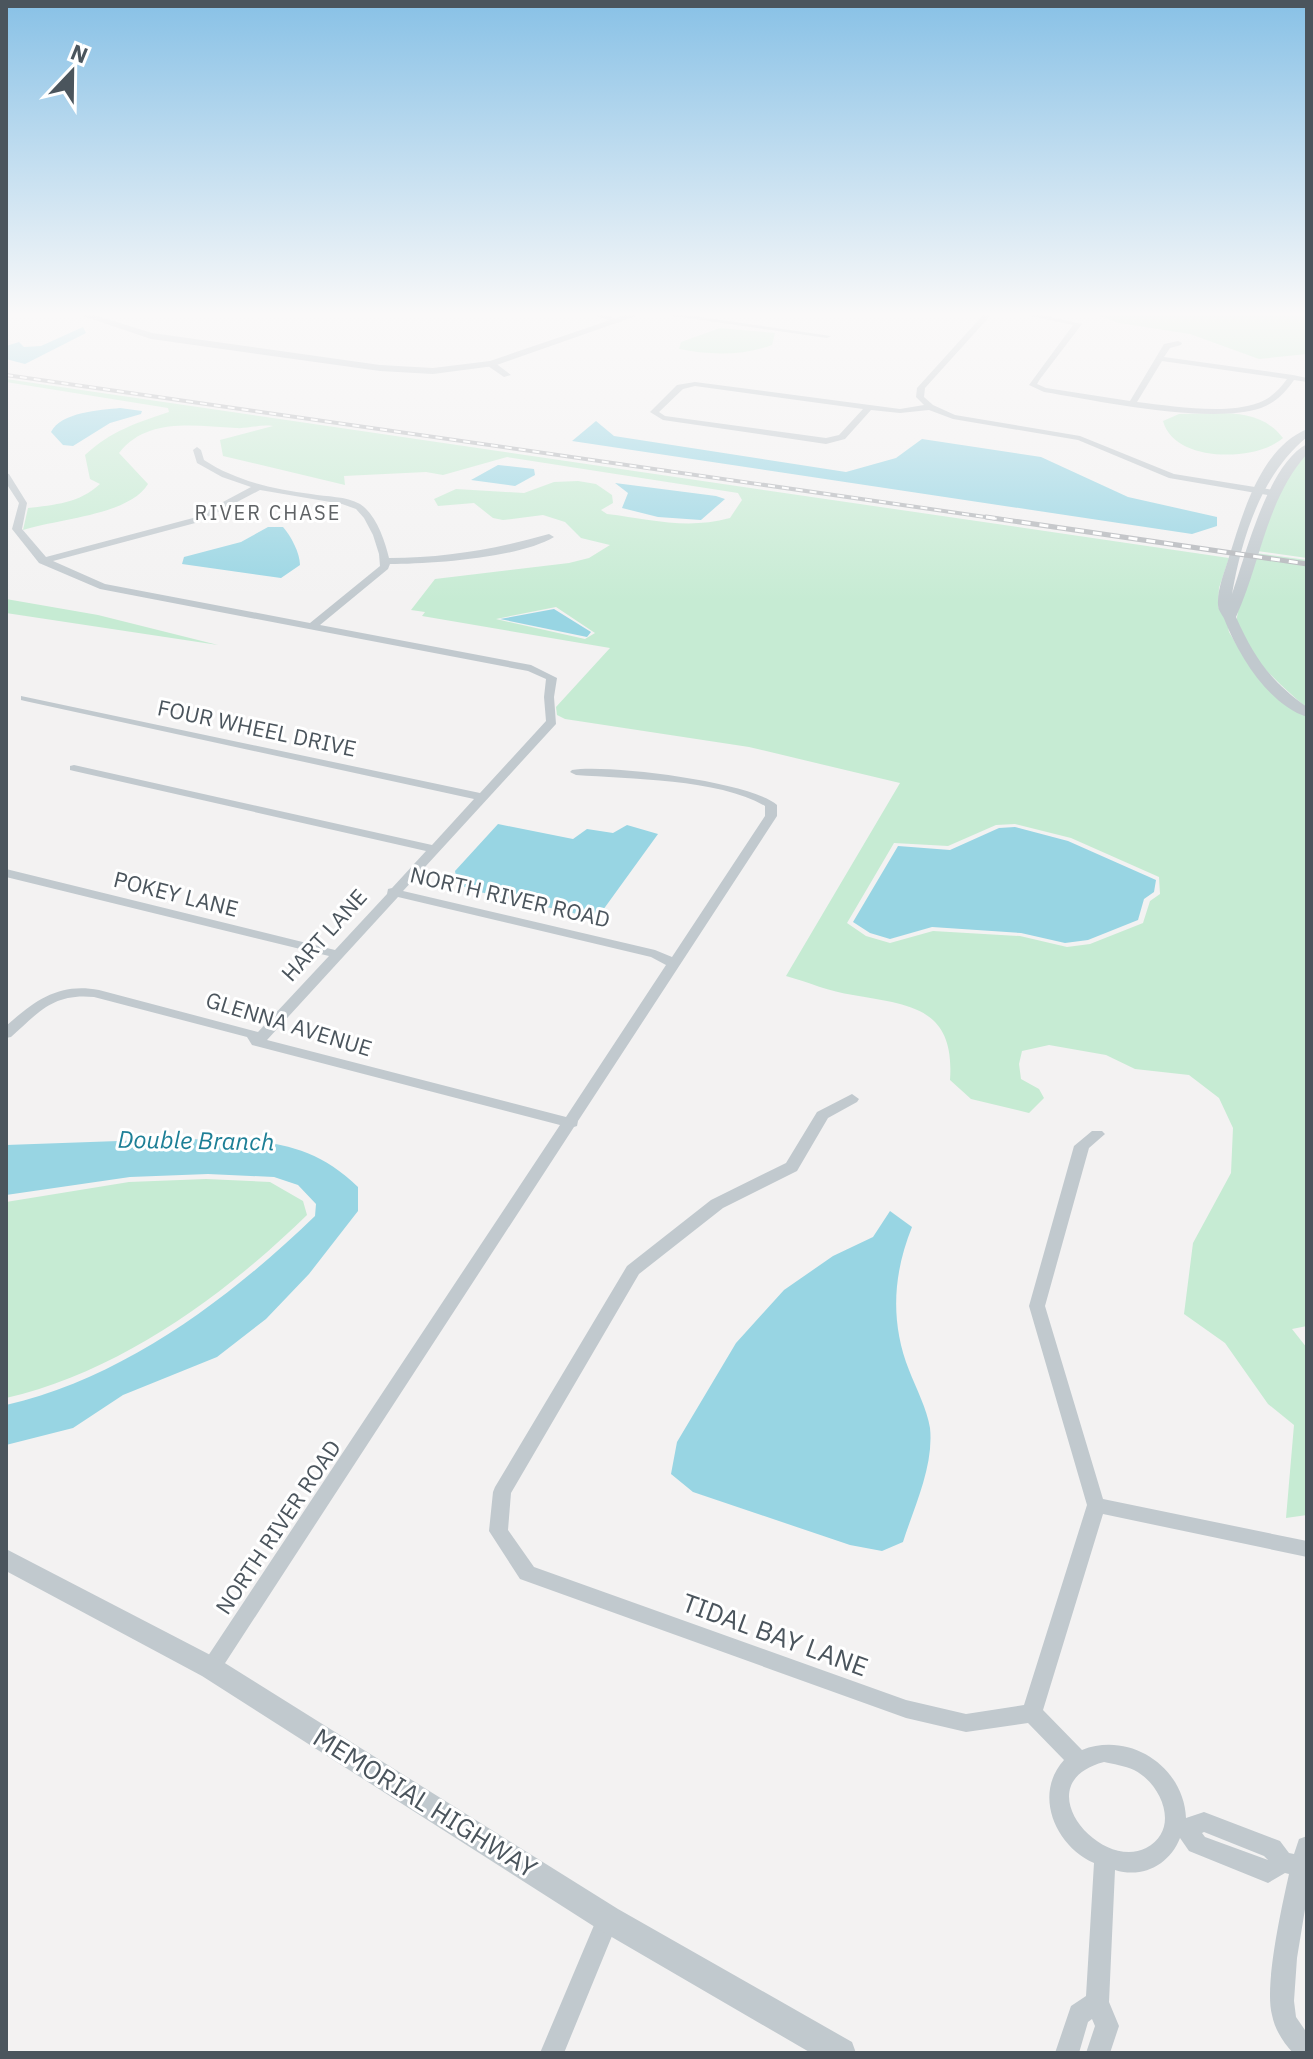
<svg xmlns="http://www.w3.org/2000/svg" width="1313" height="2059" viewBox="0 0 1313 2059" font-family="'IBM Plex Sans',sans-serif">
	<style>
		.green { fill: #c6ebd3; fill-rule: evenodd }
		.water { fill: #98d5e3 }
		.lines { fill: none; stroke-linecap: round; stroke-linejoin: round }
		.minor { fill: #c1c9ce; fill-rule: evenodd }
		.tertiary { fill: #c1c9ce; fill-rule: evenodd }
		.rail-far1-casing { stroke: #b4b7bb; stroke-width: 4 }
		.rail-casing { stroke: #b4b7bb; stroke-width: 5 }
		.rail-far1 { stroke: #fff; stroke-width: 2; stroke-dasharray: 7; stroke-linecap: butt }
		.rail { stroke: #fff; stroke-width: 3; stroke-dasharray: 9; stroke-linecap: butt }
		.labels { text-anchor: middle; stroke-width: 6; stroke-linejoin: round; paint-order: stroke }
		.far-neighbourhood-label { font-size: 20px; letter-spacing: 2px; fill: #5f6265; stroke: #fff }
		.street-label { font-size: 22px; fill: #4b555d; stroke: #fff }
		.water-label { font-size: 24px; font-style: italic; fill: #1d7f96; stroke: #fff }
		.near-street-label { font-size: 26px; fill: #4b555d; stroke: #fff }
	</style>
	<rect width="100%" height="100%" fill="#f3f2f2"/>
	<path class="green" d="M1097,315H1307V354L1259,359L1190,334L1119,323Z
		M720,328L775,333L772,345C743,356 708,355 679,349L681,342Z
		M6,379L1229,558L1219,588L1218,607L1226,617L1229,632L1247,662L1307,717V1326L1292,1329L1307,1348V1515L1286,1518L1294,1425L1268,1404L1225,1343L1184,1314L1193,1243L1231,1173L1233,1128L1219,1098L1189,1075L1135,1069L1106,1055L1049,1045L1022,1051L1019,1064L1021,1079L1039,1089L1044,1098L1029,1113L971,1099L950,1080C955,1007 910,1005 853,995C830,992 808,982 786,976L900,783L749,747L565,719L557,715L556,707L610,648L422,616L425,612L411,610L435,579L569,563L589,558L610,545L581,538L565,522L543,515L503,520L493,518L474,503L438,506L434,499L456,489L524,493L554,482L578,481L596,484L612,495L613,503L601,510L607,514C650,519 686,530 730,518L742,500L738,493L507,457L443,475L426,472L344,476L345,485L223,456L220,440L273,426C260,424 248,429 236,428C195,426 147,417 119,453L148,484C130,515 57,519 23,530L28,508C54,505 80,503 100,484L90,479L85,455C111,431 136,423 169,412L168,408L6,382ZM556,607L595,633L585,639L496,619ZM1015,824L1071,838L1159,877L1160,894L1150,901L1143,923L1090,944L1067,947L1020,936L933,931L890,943L866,936L847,923L894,843L948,846L996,825Z
		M1179,414C1216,414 1259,406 1283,438C1256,462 1174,463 1163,421Z
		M1307,453V558L1257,551L1282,485Z
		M1256,553L1307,560V708C1288,692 1233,645 1237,617C1240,598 1250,573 1256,553Z
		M6,599L98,615L218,645L6,613Z
		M206,1179L270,1182L303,1201L307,1215C225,1295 120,1372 6,1398V1202L129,1182Z"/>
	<path class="water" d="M83,327L86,333L25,364L6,359V346L19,342L24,347L41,346Z
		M120,408L142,411L141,414L110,423L73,446L63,445L51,432C61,412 100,410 120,408Z
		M596,421L614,436L846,472L896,458L922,439L1041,457L1128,497L1217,517V526L1192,534L572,441Z
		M498,465L534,469L535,475L515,486L471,480Z
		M615,483L716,496L725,499L701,520L658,517L622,508L628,493Z
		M268,527H283C291,536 300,553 300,565L281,578L182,564L184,557L241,542Z
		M554,609L591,632L587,637L500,619Z
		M498,824L573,839L587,829L613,833L627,825L658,834L603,910L596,915L586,916L471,890L457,883L455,871Z
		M1015,827L1068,841L1156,880L1154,892L1144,899L1138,920L1088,940L1065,943L1021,933L932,927L890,939L870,933L853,922L898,846L950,850L999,828Z
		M175,1139C247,1140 304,1134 358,1187V1211L309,1274L266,1319L217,1357L123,1395L73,1428L6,1445V1405C124,1378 230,1298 315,1216L316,1204L298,1185L274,1177L208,1174L130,1177L6,1195V1145Z
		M890,1211L912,1227C893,1274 890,1322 909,1370C916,1388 927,1409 930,1428C934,1466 914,1507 903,1542L882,1551L850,1545L693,1492L671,1474L677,1442L736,1343L784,1290L833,1256L873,1237Z"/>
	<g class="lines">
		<path class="minor" d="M593,315H605L622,321L618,323Z
			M667,315H687L831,336L827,338Z
			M983,315H991L925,388L924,397L933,405L955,415L1080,436L1174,474L1273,490L1277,493L1273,496L1169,478L1078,440L953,419L929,410L900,413L871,410L845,439L826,444L663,420L650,412L677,385L695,382L900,409L924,405L916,397L917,388ZM695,386L863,409L839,435L826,438L665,416L659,412L683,389Z
			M1026,315H1042L1082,324L1040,379L1037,384L1046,388L1130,401L1164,344L1178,341L1182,343L1181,345L1170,348L1164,357L1293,375L1307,378V382L1294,380C1286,392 1275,403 1261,408C1210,425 1099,401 1044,392L1029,385L1073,325ZM1162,361L1287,379C1280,389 1270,399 1258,403C1225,415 1172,406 1137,402Z
			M488,362H494L511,375L504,377L488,366Z
			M197,447L201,450L204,460C236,481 273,489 311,494C327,497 346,496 360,504C376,514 385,541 389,558C445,558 496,549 549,534L554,537C519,558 431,564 390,564L388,569L320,625L531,665L557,678L554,697L556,724L403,891L655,950L672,957L765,816V806C720,779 629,779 576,775L570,772L572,770C608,764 752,782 777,805V816L578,1121L577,1126L574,1127L218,1674L211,1677L204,1674L201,1668L204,1662L560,1125L252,1045L247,1037L94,997C53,993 39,1012 11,1037L6,1038V1026C34,1001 59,982 99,990L258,1032L329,956L6,877V869L335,950L387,894L388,889L392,888L426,851L74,771L70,770V766L74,765L432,845L474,799L25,701L21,700V696L480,793L546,721L544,697L546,679L528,671L100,589L39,563L12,529L19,503L6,483V473L9,474L27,503L22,529L46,557L193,518L251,487L222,477L197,463L193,450ZM260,490L342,504L356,509L364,518L373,535L379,554L380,566L310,623L105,584L53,561L199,522ZM398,897L651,957L666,965L566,1117L267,1040Z
			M852,1094L859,1099L857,1102L828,1118L797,1171L723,1208L639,1274L511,1493L508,1530L534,1567L906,1700L966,1714L1024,1705L1087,1505L1029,1306L1074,1146L1092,1131H1102L1105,1134L1089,1148L1045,1306L1103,1499L1307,1541V1557L1103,1514L1043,1710L1082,1750C1130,1731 1184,1767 1186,1818L1204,1812L1280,1841L1289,1853L1294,1854L1299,1839L1307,1836V1897L1297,1958L1294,2001L1296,2017L1307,2033V2053H1293C1283,2042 1275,2030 1272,2015C1264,1985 1282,1906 1289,1874L1285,1873L1268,1883L1189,1851L1180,1838C1170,1864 1143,1879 1115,1870L1109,2002L1119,2026L1110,2053H1086L1095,2026L1092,2019L1088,2022L1079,2053H1055L1071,2006L1086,1996L1094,1863C1055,1846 1033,1794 1064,1760L1028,1723L966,1732L906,1718L520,1579L489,1531L493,1492L495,1487L627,1266L711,1200L786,1163L817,1112ZM1104,1762C1113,1764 1125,1766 1134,1770C1162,1784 1181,1830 1146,1848C1100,1872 1024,1783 1104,1762ZM1204,1832L1264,1856L1268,1860L1205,1837L1202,1833Z
			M608,1908L616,1911L619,1919L564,2053H540L600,1911Z"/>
		<path class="tertiary" d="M80,315H94L152,333L380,365L433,368L490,361L625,315H639L494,366L433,374L380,371L151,339Z
			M1307,429V437C1261,475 1242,537 1232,594C1246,554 1268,464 1307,444V454C1266,500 1261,562 1236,617C1254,657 1270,681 1307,707V717C1269,705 1239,656 1225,621C1223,615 1218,611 1218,605C1217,589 1225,571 1229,557C1243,513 1260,449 1307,429Z
			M6,1549L220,1660L618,1909L852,2042L856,2053H811L598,1929L202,1676L6,1571Z"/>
		<g class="rail-far1-casing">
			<path id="rail-far1" d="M6,375L999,519"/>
		</g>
		<g class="rail-casing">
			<path id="rail" d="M986,517L1307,564"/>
		</g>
		<use href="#rail-far1" class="rail-far1"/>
		<use href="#rail" class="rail"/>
	</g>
	<linearGradient id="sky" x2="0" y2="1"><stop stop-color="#88c1e6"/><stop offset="0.52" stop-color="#faf9f9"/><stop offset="1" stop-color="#faf9f9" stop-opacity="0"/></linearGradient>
	<rect width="1313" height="603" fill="url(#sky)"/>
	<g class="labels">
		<g class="far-neighbourhood-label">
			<text x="268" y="520">RIVER CHASE</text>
		</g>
		<g class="street-label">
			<text transform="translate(257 728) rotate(12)" y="8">FOUR WHEEL DRIVE</text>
			<text transform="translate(176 894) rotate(14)" y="8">POKEY LANE</text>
			<text transform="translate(510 897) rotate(13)" y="8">NORTH RIVER ROAD</text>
			<text transform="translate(324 935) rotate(-48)" y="8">HART LANE</text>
			<text transform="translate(289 1024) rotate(17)" y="8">GLENNA AVENUE</text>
			<text transform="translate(278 1527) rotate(-56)" y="8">NORTH RIVER ROAD</text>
		</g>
		<g class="water-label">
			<text transform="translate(196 1141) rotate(1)" y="8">Double Branch</text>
		</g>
		<g class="near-street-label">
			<text transform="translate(775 1635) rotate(20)" y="9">TIDAL BAY LANE</text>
			<text transform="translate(425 1803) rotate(32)" y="9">MEMORIAL HIGHWAY</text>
		</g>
	</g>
	<rect width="1313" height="2059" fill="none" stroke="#4b555d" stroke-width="16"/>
	<g transform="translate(72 72) rotate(22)" stroke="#ffffff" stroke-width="6" paint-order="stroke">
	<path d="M0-6L14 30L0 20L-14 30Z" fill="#4b555d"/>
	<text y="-12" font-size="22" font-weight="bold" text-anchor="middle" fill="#4b555d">N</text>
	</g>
</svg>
